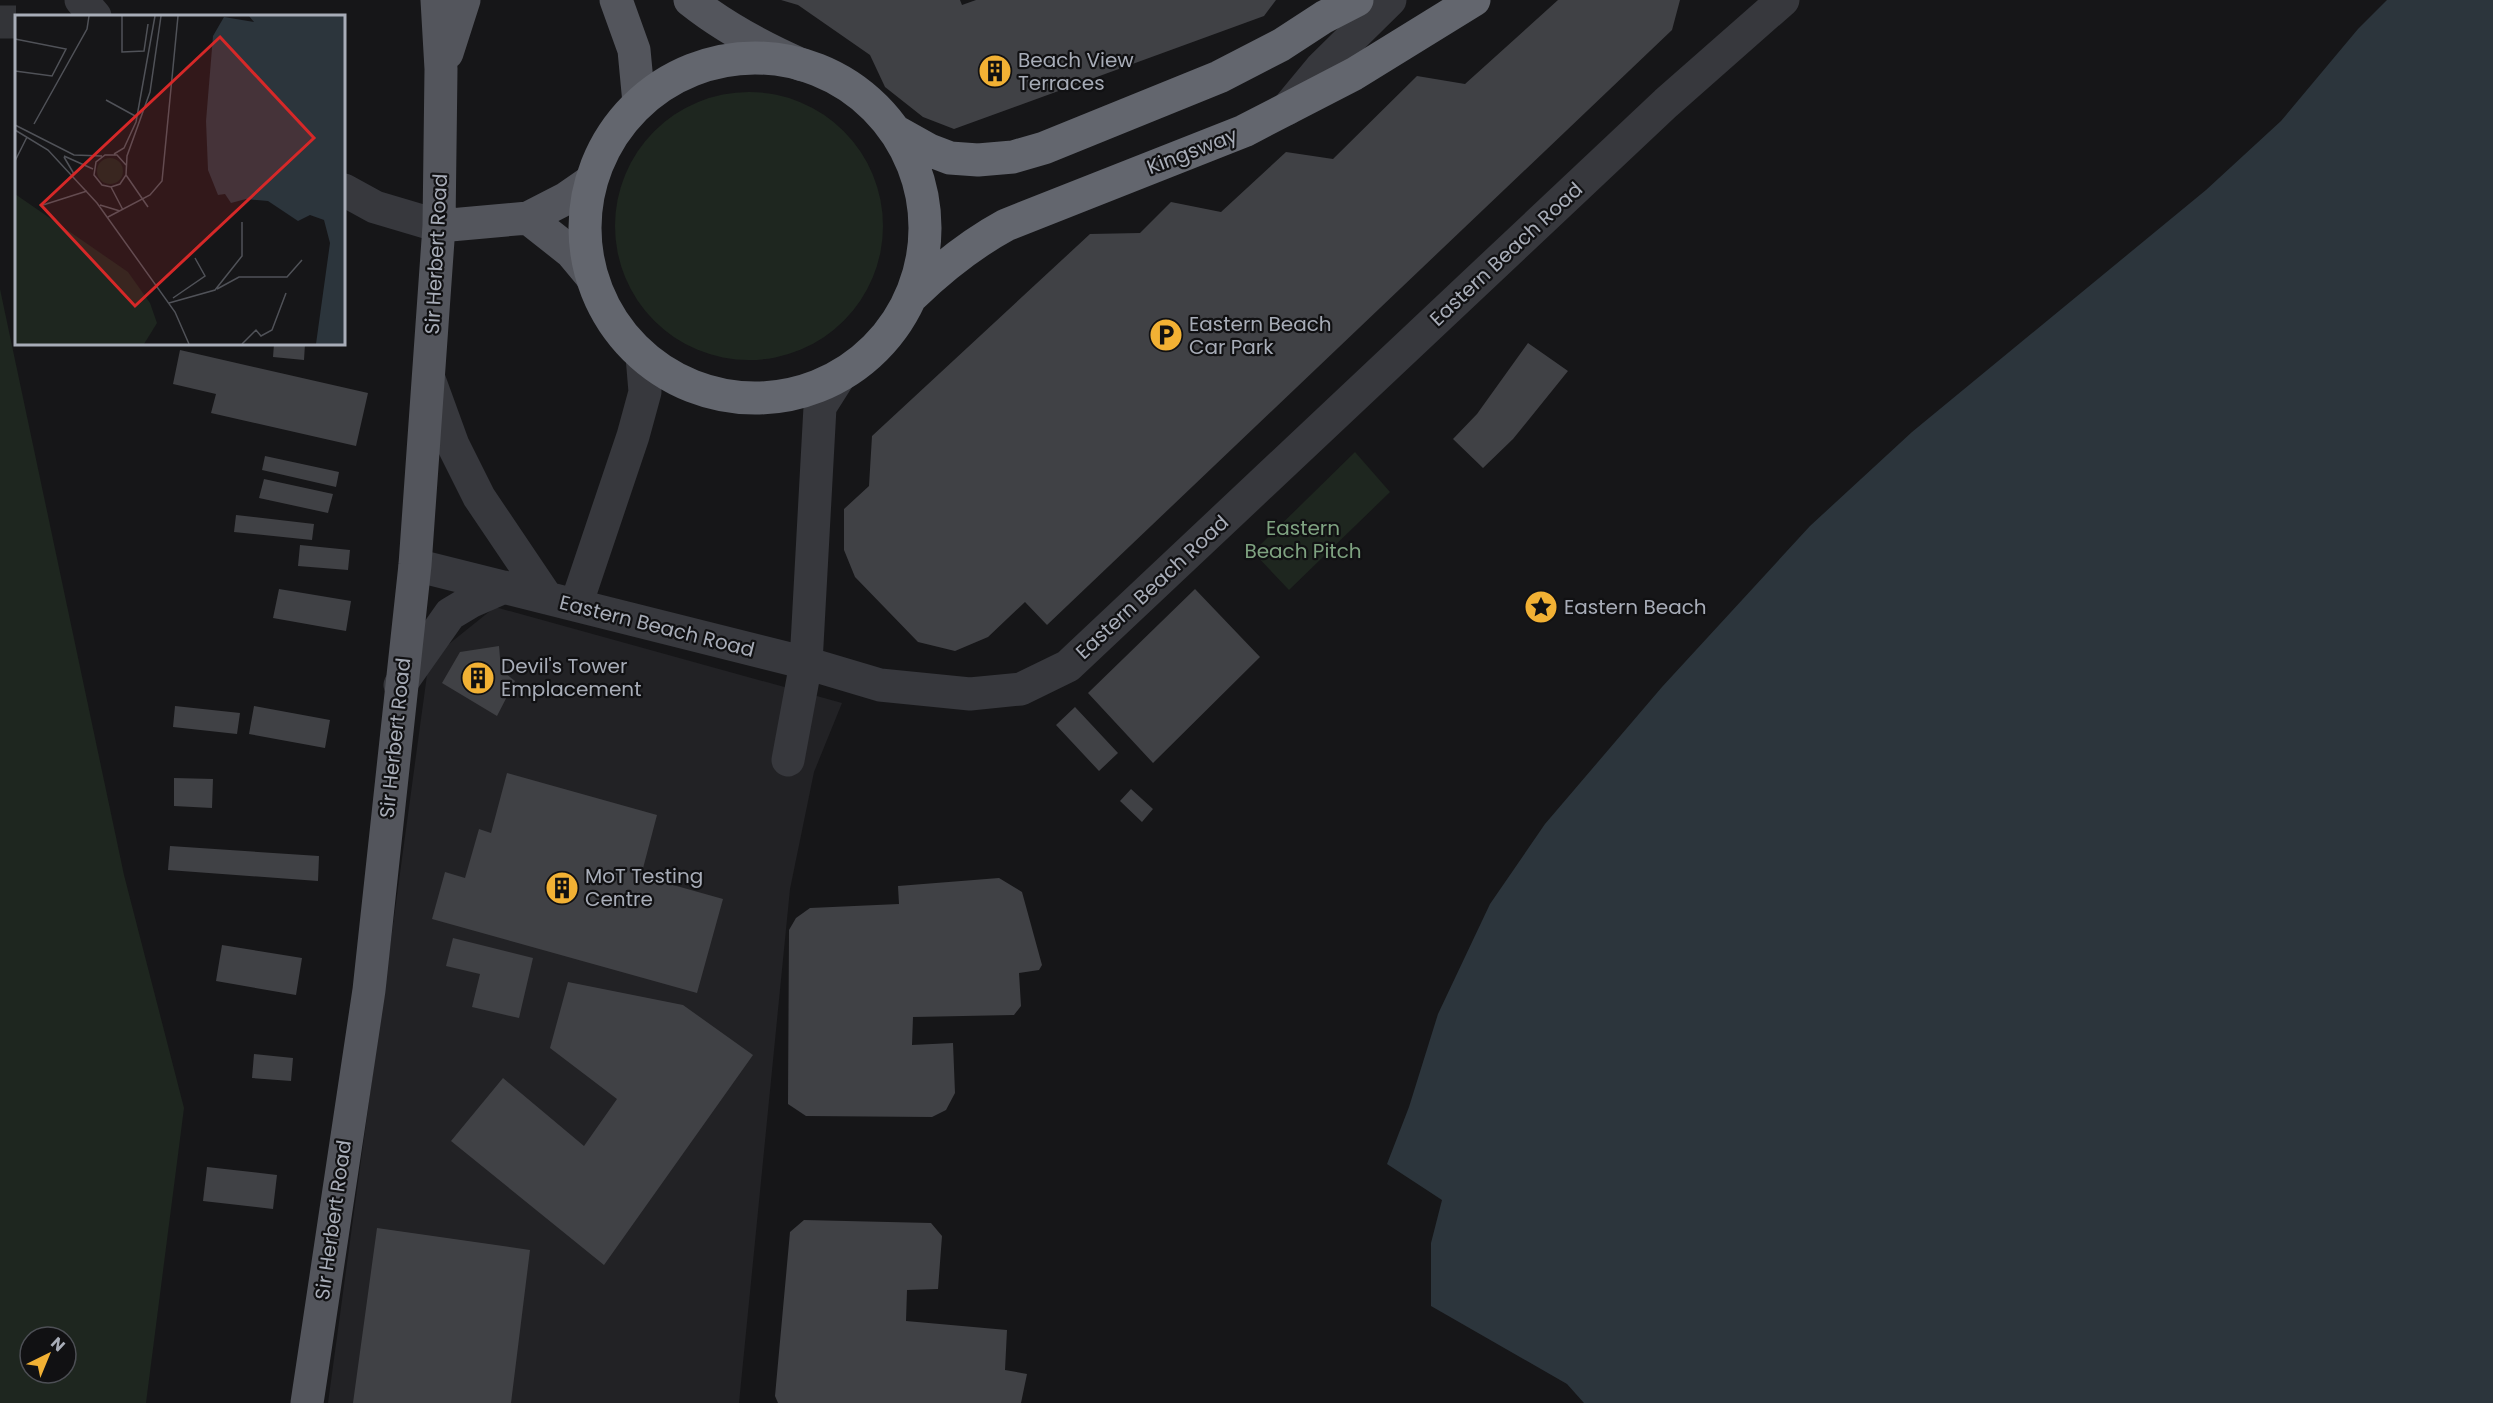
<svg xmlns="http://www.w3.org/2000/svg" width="2493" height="1403" viewBox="0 0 2493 1403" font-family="Poppins,sans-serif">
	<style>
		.built { fill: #222225 }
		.green { fill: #1e261f; fill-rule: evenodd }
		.water { fill: #2c353c }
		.building { fill: #404145 }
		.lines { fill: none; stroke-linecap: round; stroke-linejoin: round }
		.minor-tunnel { stroke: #333438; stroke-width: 33; stroke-dasharray: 33 16; stroke-linecap: butt }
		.minor { stroke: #37383d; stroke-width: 33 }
		.major { stroke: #53555c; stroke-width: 33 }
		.highway { stroke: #63666e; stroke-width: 33 }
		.labels { text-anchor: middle; stroke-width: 4.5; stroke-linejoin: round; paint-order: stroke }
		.poi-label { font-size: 20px; fill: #a8adb8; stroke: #111113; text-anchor: start }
		.street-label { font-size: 20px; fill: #a8adb8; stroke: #111113 }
		.park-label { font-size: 20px; fill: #7fa381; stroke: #111113 }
		.inset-road { fill: none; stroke: #505258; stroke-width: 1.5 }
		.view { fill: #d62828; fill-opacity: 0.15; stroke: #d62828; stroke-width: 3 }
		.inset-edge { fill: none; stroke: #a8adb8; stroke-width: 3 }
	</style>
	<rect width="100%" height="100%" fill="#161618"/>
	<path class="built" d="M495,607L842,703L814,772L790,889L739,1403H328L429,660Z"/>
	<path class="green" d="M615 226a134 134 0 1 1 268 0a134 134 0 1 1-268 0Z
		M0,289L124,875L184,1108L146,1403H0ZM30,1337H66V1373H30Z
		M1355,452L1390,492L1289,590L1253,552Z"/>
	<path class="water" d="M2387,0H2493V1403H1584L1567,1384L1431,1306V1243L1442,1200L1387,1164L1409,1107L1438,1014L1490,904L1545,824L1662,687L1810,526L1912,432L2206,190L2281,121L2358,29Z"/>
	<path class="building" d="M781,0H960L962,5L976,0H1276L1264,16L954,129L923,117L885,87L870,55L798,5Z
		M1558,0H1680L1672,30L1047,625L1025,602L988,637L955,651L918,642L855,577L844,550V509L869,486L872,436L1090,234L1140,233L1171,202L1221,212L1286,152L1333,159L1417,76L1465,84Z
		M1528,343L1568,371L1513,439L1483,468L1453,439L1477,414Z
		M274,344H305L304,360L273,357Z
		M180,350L368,393L356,446L211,413L216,394L173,384Z
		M265,456L339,472L336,487L262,470Z
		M264,479L333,494L328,513L259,498Z
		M236,515L314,524L312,540L234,532Z
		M300,545L350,550L348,570L298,566Z
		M279,589L351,601L346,631L273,618Z
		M1195,589L1260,657L1153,763L1088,693Z
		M499,646L501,670L515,681L497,716L442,683L460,652Z
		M175,706L240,713L237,734L173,727Z
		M254,706L330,720L325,748L249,734Z
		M1075,707L1118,753L1099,771L1056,725Z
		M507,773L657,815L641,876L723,899L697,993L432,919L445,872L465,878L479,829L491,833Z
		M174,778L213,779L212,808L174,806Z
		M1131,789L1153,809L1142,822L1120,801Z
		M170,846L319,856L318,881L168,870Z
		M999,878L1022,892L1042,965L1039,970L1019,973L1021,1006L1014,1015L913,1017L912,1045L953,1043L955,1093L946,1110L932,1117L806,1116L788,1104L789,930L796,918L810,908L899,904L898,886Z
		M453,938L533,958L519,1018L472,1007L480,974L446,966Z
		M222,945L302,958L296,995L216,981Z
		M568,982L683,1005L753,1055L604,1265L451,1141L503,1078L584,1146L617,1099L550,1048Z
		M254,1054L293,1058L291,1081L252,1078Z
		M207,1167L277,1175L273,1209L203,1201Z
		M804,1220L931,1223L942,1236L938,1289L907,1290L906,1321L1007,1330L1005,1370L1027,1374L1021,1403H778L775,1396L790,1232Z
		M377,1228L530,1250L511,1403H353Z"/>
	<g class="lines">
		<path class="minor-tunnel" d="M0,22H16"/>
		<path class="minor" d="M81,0L95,16
			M1287,109L1321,68L1390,0
			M344,190L375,207L439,226
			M429,379L453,445L479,497L547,598
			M415,565L806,663L880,685L970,694L1021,689L1068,666L1666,103L1783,0
			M576,605L633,436L645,392L642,356
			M400,685L450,614L470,602L504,587
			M788,760L806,663L820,407L839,377"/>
		<path class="major" d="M616,0L634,50L639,103
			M690,0C725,28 761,47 802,65
			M447,53L464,0
			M528,218L571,252L591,276
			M439,226L528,218L565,199L591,181
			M307,1403L369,990L415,565L439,226L441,69L437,0"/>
		<path class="highway" d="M585 228a170 170 0 1 1 340 0a170 170 0 1 1-340 0Z
			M895,131L929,150L950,158L978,160L1013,157L1044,148L1219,77L1281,45L1324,17L1357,0
			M912,296C940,269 971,244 1006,225L1244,131L1354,74L1474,0"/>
	</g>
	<defs>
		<g id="building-disc" transform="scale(1.725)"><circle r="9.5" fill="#f2b134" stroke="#111113"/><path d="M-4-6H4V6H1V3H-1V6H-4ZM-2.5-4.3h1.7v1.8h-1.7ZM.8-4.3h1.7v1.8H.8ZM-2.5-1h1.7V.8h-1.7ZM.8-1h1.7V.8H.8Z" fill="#111"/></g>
		<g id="parking-disc" transform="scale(1.725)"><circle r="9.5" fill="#f2b134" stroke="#111113"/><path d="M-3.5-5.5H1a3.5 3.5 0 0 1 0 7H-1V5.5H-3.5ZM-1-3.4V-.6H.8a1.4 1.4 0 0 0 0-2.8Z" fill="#111"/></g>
		<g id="sight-disc" transform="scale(1.725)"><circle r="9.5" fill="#f2b134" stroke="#111113"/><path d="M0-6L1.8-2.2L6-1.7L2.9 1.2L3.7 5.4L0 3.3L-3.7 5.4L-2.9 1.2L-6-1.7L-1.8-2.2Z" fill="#111"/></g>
	</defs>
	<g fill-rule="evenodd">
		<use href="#building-disc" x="995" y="71"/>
		<use href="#parking-disc" x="1166" y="335"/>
		<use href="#sight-disc" x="1541" y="607"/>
		<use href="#building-disc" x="478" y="678"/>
		<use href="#building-disc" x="562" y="888"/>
	</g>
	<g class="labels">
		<g class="poi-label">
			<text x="1018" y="67">Beach View<tspan x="1018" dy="23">Terraces</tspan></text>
			<text x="1189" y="331">Eastern Beach<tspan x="1189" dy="23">Car Park</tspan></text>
			<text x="1564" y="614">Eastern Beach</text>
			<text x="501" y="673">Devil's Tower<tspan x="501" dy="23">Emplacement</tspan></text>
			<text x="585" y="883">MoT Testing<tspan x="585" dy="23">Centre</tspan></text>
		</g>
		<g class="street-label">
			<text transform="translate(1192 151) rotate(-21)" y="7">Kingsway</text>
			<text transform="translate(436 254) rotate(-87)" y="7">Sir Herbert Road</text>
			<text transform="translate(1506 254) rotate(-43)" y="7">Eastern Beach Road</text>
			<text transform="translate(1152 587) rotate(-43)" y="7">Eastern Beach Road</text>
			<text transform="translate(657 626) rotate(14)" y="7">Eastern Beach Road</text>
			<text transform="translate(395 738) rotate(-84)" y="7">Sir Herbert Road</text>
			<text transform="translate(333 1220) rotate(-82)" y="7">Sir Herbert Road</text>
		</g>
		<g class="park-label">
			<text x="1303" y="535">Eastern<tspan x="1303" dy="23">Beach Pitch</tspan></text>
		</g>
	</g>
	<g transform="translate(15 15)">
		<rect width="330" height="330" fill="#161618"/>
		<path d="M82 156a13 13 0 1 1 26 0a13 13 0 1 1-26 0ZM0,179L113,257L135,288L142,308L129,329H0Z" fill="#1e261f"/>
		<path d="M234,1H330V329H301L315,228L309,205L295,200L283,206L253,186L231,184L216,188L210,179L203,180L193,155L191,106L198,21L209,2L239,7Z" fill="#2c353c"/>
		<path class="inset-road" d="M107,1V37L129,36L133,9M0,24L51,34L37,61L0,56M91,85L122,102M19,109L72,14L74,1M0,110L59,140L87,141M0,115L33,135L82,188L160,297L174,329M99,139L109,133L121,107L140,1M49,141L78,154M49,142L59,159M0,146L12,122M111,150L102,140H90L81,147L79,160L87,170L96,172L105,169L111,160L112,141L135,77L146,1M111,160L133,192M96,172L108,195M28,190L72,176M85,190L105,196M93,202L135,180L147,166L163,1M202,274L224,262H272L287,245M158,283L190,261L180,243M154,288L200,275L227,241V207M227,329L241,315L246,321L257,315L271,278"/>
		<path class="view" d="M205,22L299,123L120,291L26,190Z"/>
		<rect width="330" height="330" class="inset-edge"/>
	</g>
	<g transform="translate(48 1355) rotate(43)"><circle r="28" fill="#111113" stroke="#4d4f55" stroke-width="1.5"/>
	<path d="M0-4.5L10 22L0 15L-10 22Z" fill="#f2b134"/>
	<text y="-9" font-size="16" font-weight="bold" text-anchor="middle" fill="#a8adb8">N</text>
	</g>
</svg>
